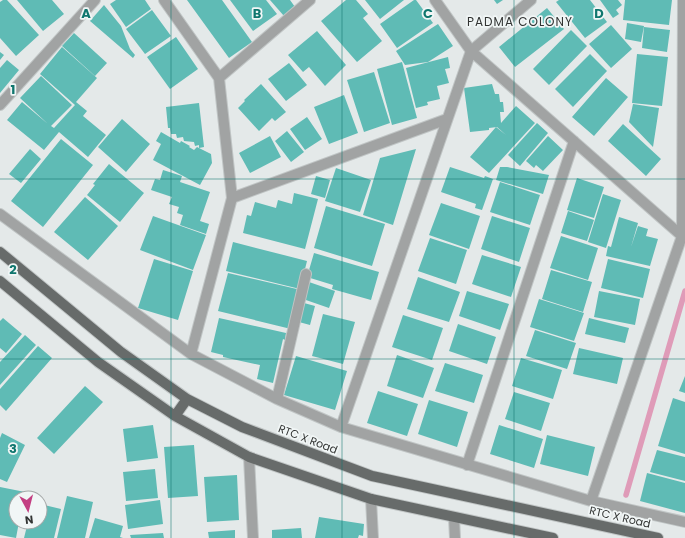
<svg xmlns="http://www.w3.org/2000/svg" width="685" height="538" viewBox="0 0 685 538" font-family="Poppins,sans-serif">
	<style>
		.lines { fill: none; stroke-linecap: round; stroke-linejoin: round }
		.stream { stroke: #df9bb8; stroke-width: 5.5 }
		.building { fill: #5fbbb5 }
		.minor-casing { stroke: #c0c5c5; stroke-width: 12 }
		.primary-casing { stroke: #c0c5c5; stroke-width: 12 }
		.minor { stroke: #a1a3a3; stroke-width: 10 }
		.primary { stroke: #676b6a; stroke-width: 10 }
		.grid { fill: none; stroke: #0f766e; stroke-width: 1; stroke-opacity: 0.55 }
		.labels { text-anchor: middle; stroke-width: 3.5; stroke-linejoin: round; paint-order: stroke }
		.street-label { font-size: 11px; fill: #323433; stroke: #f1f6f6 }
		.neighbourhood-label { font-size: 12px; letter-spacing: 1px; fill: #323433; stroke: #f1f6f6 }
		.grid-label { font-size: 13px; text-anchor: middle; font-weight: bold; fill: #0f766e; stroke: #f1f6f6; stroke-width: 3.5; stroke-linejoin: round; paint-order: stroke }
	</style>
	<rect width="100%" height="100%" fill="#e4e9e9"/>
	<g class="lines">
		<path class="stream" d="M626,495L685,291"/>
	</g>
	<path class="building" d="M3,0H7L39,35L16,56L0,38V2Z
		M17,0H52L64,14L43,31Z
		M116,0H145L151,9L126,27L110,4Z
		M187,0H222L252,42L229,58Z
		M230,0H266L277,14L253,31Z
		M270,0H290L295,7L284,16Z
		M346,0H356L368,14L363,18L382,41L357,62L321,21Z
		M365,0H404L380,19Z
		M414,0H416L433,23L397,48L380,24Z
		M494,0H503L497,4Z
		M559,0H590L607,22L585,38L556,2Z
		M600,0H618L622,5L616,10L619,14L613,18Z
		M625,0H672L669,25L623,20Z
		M104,5L121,26L130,49L135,55L133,58L90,21Z
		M547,8L564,29L515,67L499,47Z
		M152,10L171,36L145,54L126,29Z
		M627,23L644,26L641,42L625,39Z
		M438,24L453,46L428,62L405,65L396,51Z
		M611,25L632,49L611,68L589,44Z
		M644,27L670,30L667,52L642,48Z
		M571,30L587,46L549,85L533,69Z
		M317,31L346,65L325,86L309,67L303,72L288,55Z
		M74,33L107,63L95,76L62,46Z
		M176,37L198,69L170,89L147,57Z
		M62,47L97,78L76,102L87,111L83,116L106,135L88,157L59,132L44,150L7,120L22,102L48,124L20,98L41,76L72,105L51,126L54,128L75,105L40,74Z
		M0,52L4,55L0,60Z
		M590,54L607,71L573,107L555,89Z
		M637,54L668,57L662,106L632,103Z
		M448,57L450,68L445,69L449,83L437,86L440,99L427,102L428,105L416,108L406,68Z
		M7,60L19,70L0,93V68Z
		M402,62L417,118L392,125L377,69Z
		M289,63L307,85L286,101L268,79Z
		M374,72L390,123L364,132L347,80Z
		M606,78L628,97L594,136L572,117Z
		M261,84L286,112L275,121L272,118L259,131L238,108L245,101L244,100Z
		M492,84L495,94H499L500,102H503L504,112H500L501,123L516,106L535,123L489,173L470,157L496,127L506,135L497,127L489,128V130L470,132L464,88Z
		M344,95L358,133L329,144L314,107Z
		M199,103L204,147L199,148V145L195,146L194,142L184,141L183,137L177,138L176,134H171L170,128H168L166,107Z
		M633,104L659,108L653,147L629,122Z
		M307,117L322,139L305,150L290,129Z
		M122,119L150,144L126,172L98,147Z
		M537,123L548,133L520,166L508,155Z
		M623,124L661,159L646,176L608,141Z
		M287,131L304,152L291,162L275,141Z
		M161,132L180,143L181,141L190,146L189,147L194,150L197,147L211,154L212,163L200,185L153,160L161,144L156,141Z
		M270,136L281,157L250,173L239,153Z
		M548,136L563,150L543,171L536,165L534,168L526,161Z
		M61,139L93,165L43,227L11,201Z
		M30,149L41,159L21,183L9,174Z
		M416,149L393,225L363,215L380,158Z
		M109,164L144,193L120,222L87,195L95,185L93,184Z
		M450,167L484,178L485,176L493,179L482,210L475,208L476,204L441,192Z
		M500,167H507L549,175L543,194L496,180Z
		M336,168L371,180L360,212L325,201Z
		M163,170L182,176L180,182L210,192L200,221L209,224L206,234L180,225L183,215L177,213L179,207L169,204L172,197L151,190L155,179L160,180Z
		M316,176L330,180L325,198L311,194Z
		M577,178L604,187L594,218L567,210Z
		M500,182L540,195L530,225L490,212Z
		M294,193L318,199L305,249L243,233L247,215L251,216L255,202L276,208L278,200L292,204Z
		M603,194L621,200L606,248L588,242Z
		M85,197L118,226L88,260L54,232Z
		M441,203L480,216L469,249L429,235Z
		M326,206L385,224L372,266L314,248Z
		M568,211L594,220L587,241L561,233Z
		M153,216L206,235L193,270L140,250Z
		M492,216L530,228L519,262L481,249Z
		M619,217L638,223L631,247L638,226L648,229L646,236L658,239L650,266L606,256L608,246L611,247Z
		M561,236L598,248L588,280L550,268Z
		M430,238L467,250L456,284L418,271Z
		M233,242L307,261L300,289L226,271Z
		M314,253L379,272L371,300L332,289L333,285L307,277Z
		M482,255L521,267L511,297L472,284Z
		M154,259L193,271L178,320L138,308Z
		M608,259L650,269L643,298L601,288Z
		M551,270L592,282L583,312L542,299Z
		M228,273L301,290L291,329L218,311Z
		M418,277L460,292L449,322L407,309Z
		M309,282L335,291L329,308L303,299Z
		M467,291L509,304L500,330L459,316Z
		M599,291L640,299L635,325L594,317Z
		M539,299L584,313L574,341L530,327Z
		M304,303L315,306L310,325L299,322Z
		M323,314L355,322L343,364L312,356Z
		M403,315L443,328L432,360L392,347Z
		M3,318L22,334L6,353L0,348V321Z
		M219,318L286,333L285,340L283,339L273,383L257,379L260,365L223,357V355L211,352Z
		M589,318L629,328L625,343L585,334Z
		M458,324L496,337L487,364L449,351Z
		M535,330L576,343L567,369L526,356Z
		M25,335L36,345L0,385V362Z
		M38,346L52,358L6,411L0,405V389Z
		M579,348L623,358L617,384L573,374Z
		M397,355L434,368L423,398L387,386Z
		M296,356L347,371L335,410L284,395Z
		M521,358L562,370L553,399L512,386Z
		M445,363L483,375L474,403L435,391Z
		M685,376V393L679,391Z
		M85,386L103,402L54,454L37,438Z
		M378,391L418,404L407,436L367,423Z
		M514,392L550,403L541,431L505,419Z
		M673,398L685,402V454L658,446Z
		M429,400L468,412L457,447L418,434Z
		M153,425L158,458L127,462L123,429Z
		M499,425L543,439L534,468L490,454Z
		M2,433L25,445L7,482L0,479V438Z
		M547,435L595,447L588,476L540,464Z
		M194,445L198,496L168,498L164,447Z
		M657,450L685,457V481L650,472Z
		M155,469L158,498L126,501L123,472Z
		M647,473L685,483V513L640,501Z
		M237,475L239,520L207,522L204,477Z
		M0,487L25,492L24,498H16V522H19L16,538L0,535Z
		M67,496L93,502L85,538H57Z
		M160,500L163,524L128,529L125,505Z
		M40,504L61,509L54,538H24L28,522H40Z
		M319,517L364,524L363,536L359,535L358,538H315Z
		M95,518L123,526L120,537L123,538H89Z
		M301,528L302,538H272V530Z
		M235,530V538H209L208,532Z
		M163,533L164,538H131L130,535Z"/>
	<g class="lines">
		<g class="minor-casing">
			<path id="minor" d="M164,0L219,78
				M435,0L471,51L682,236
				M0,105L95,0
				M232,198L447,119
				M0,214L191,354L277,399L341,427L591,501L685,522
				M191,354L232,198L219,78L310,0
				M277,399L306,274
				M341,427L471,51L531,0
				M249,457L253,538
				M467,465L574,141
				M371,499L373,538
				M591,501L682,236L683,0
				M454,518L455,538"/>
		</g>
		<g class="primary-casing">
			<path id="primary" d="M0,252L121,352L187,399L242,427L372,476L658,538
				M0,281L98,362L175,416L249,457L371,499L553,538
				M175,416L187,399"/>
		</g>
		<use href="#minor" class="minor"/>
		<use href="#primary" class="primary"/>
	</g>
	<path class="grid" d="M171,0V538M342,0V538M514,0V538M0,179H685M0,359H685"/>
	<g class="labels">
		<g class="street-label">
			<text transform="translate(308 439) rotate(21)" y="4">RTC X Road</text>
			<text transform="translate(620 517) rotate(13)" y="4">RTC X Road</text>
		</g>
		<g class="neighbourhood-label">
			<text x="520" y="26">PADMA COLONY</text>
		</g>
	</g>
	<g class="grid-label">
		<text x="86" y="18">A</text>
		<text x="257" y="18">B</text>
		<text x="428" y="18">C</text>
		<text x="599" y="18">D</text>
		<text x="13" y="94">1</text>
		<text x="13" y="274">2</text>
		<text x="13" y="453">3</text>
	</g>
	<g transform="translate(28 510) rotate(173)"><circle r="19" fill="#f1f6f6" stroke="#a5a8a8"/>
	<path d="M0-3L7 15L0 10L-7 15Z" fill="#c33f82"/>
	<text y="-6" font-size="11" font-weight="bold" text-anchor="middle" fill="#323433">N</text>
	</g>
</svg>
